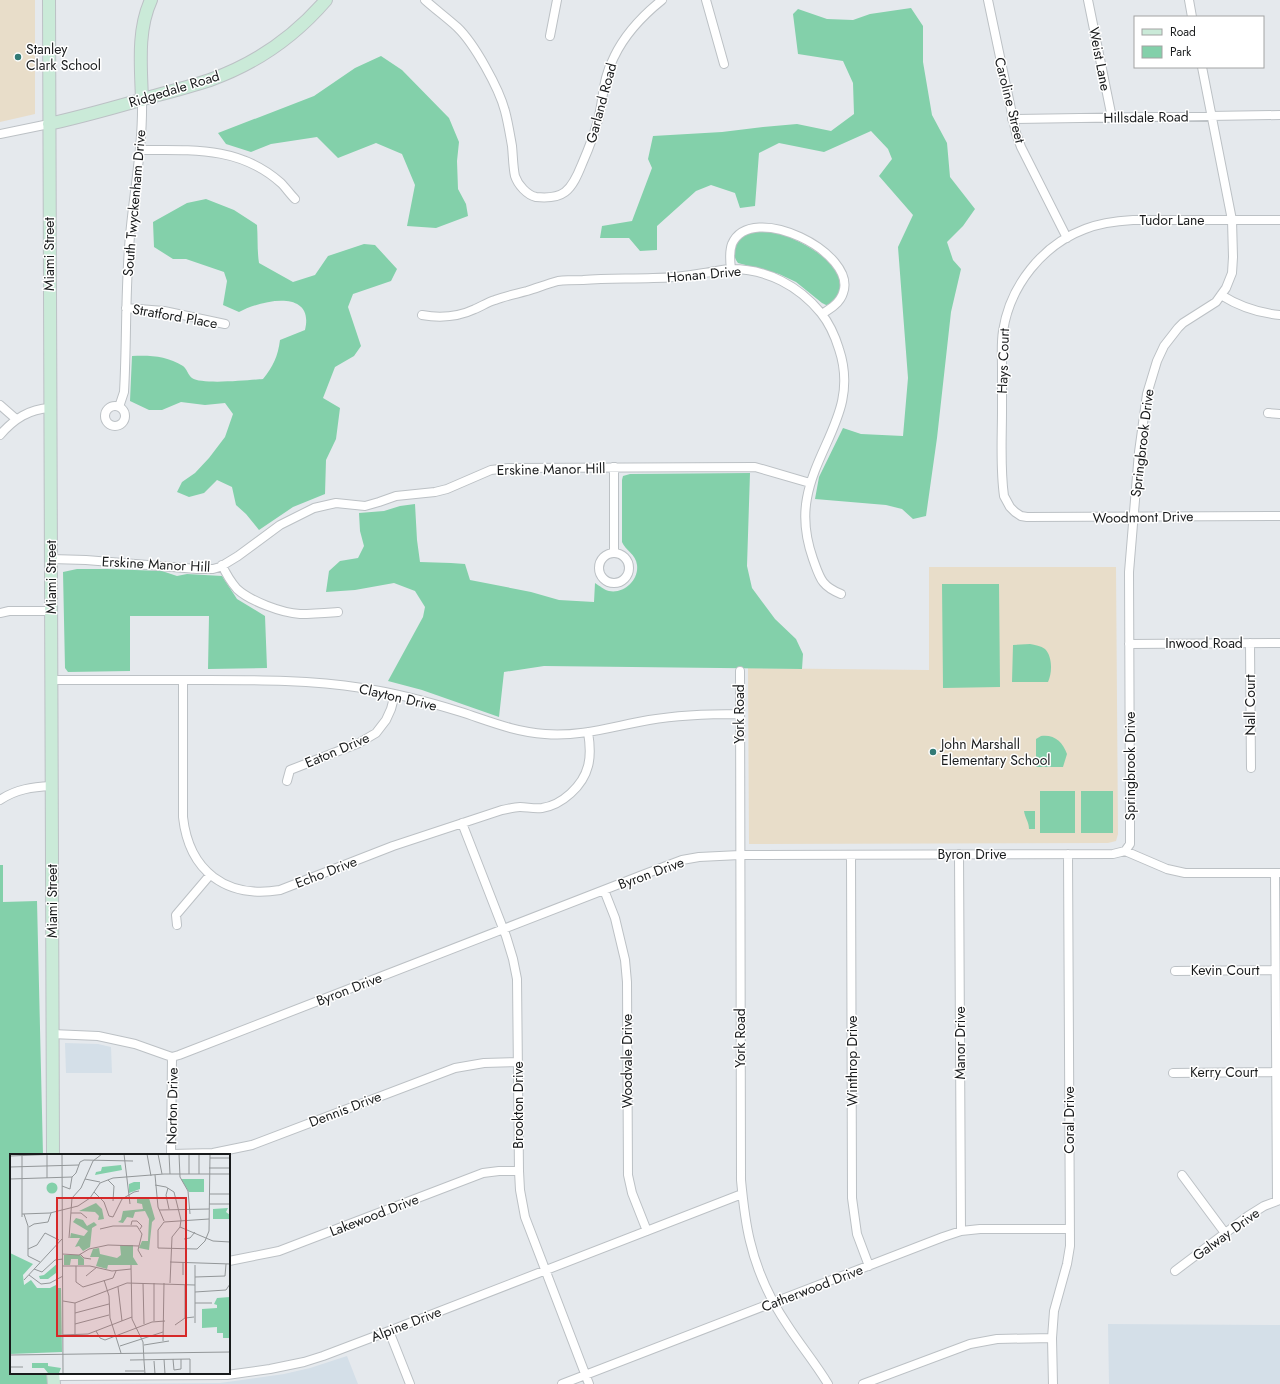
<svg xmlns="http://www.w3.org/2000/svg" width="1280" height="1384" viewBox="0 0 1280 1384" font-family="Jost,sans-serif">
	<style>
		.built { fill: #d4dfe8 }
		.education { fill: #e8ddc9 }
		.green { fill: #83d0aa }
		.lines { fill: none; stroke-linecap: round; stroke-linejoin: round }
		.street-casing { stroke: #bcc1c5; stroke-width: 10 }
		.secondary-casing { stroke: #bcc1c5; stroke-width: 14 }
		.street { stroke: #fff; stroke-width: 8 }
		.secondary { stroke: #caead8; stroke-width: 12 }
		.poi-dot { fill: #327a75; stroke: #fff; stroke-width: 1.5 }
		.labels { text-anchor: middle; stroke-width: 3; stroke-linejoin: round; paint-order: stroke }
		.poi-label { font-size: 14px; fill: #191b1c; stroke: #fff; text-anchor: start }
		.street-label { font-size: 14px; fill: #191b1c; stroke: #fff }
		.inset-road { fill: none; stroke: #939799; stroke-width: 1 }
		.view { fill: #d62828; fill-opacity: 0.15; stroke: #d62828; stroke-width: 2 }
		.inset-edge { fill: none; stroke: #191b1c; stroke-width: 2 }
	</style>
	<rect width="100%" height="100%" fill="#e5e9ed"/>
	<path class="built" d="M65,1043L98,1044L111,1047L112,1073H66Z
		M1108,1324L1280,1325V1384H1109Z
		M347,1356L358,1384H66L220,1383L284,1374L310,1368Z"/>
	<path class="education" d="M0,0H35V114L0,122Z
		M929,567H1116L1118,834L1116,841L1108,843L749,844L748,668L929,670Z"/>
	<path class="green" d="M911,8L923,26V62L932,115L947,143L950,177L975,209L963,226L947,242L953,260L961,269L951,312L937,438L926,516L913,519L902,509L886,505L815,499L819,477L843,428L861,434L903,436L908,378L898,247L913,215L879,176L892,159L888,149L871,131L824,152L779,143L759,153L755,206L740,208L735,193L711,185L696,191L657,226V250L640,251L629,238H600L602,226L632,221L652,168L648,159L653,136L722,132L763,127L797,124L831,131L854,114L853,83L843,61L798,54L793,14L798,9L827,19L853,20L870,14Z
		M381,56L402,70L449,118L459,142L457,161L458,189L466,204L468,216L436,228L407,226L415,185L402,154L376,143L338,158L317,137L271,144L251,152L226,144L218,133L314,96L355,68Z
		M206,199L234,210L257,225C258,238 257,250 259,263L293,282L315,275L328,256L364,244L375,245L397,269L391,281L353,294L348,307L361,346L354,356L335,367L323,398L340,408L336,439L326,460L325,494L293,507L259,530L246,514L236,505L232,487L217,480L204,493L189,497L177,492L182,482L195,473L209,458L225,437L233,414L225,403L205,405L181,402L162,410H149L130,401L132,356C150,355 167,356 183,366C187,369 188,375 192,378C202,385 250,380 263,379C273,367 278,356 280,340L305,330C315,288 261,300 239,312L223,305L227,281L224,272L186,259H173L154,247L153,222L187,203Z
		M759,231C766,232 774,232 781,234C801,241 842,261 840,287C840,292 835,299 832,304L826,305L822,303L796,282L779,274L738,263C729,252 737,238 749,233C752,232 756,232 759,231Z
		M750,473L747,566L752,588L775,619L796,639L803,654L802,669L544,666L504,672L499,717L422,690L388,681L423,617L425,607L415,591L394,583L355,590L326,592L329,571L340,561L358,558L364,546L360,531L359,513L384,511L400,506L415,504L417,540L420,562L451,563L465,564L470,580L531,592L559,600L594,602L595,583C600,586 604,590 609,591C624,594 639,580 637,565C636,554 625,550 622,542V480L623,476L630,474Z
		M77,569H107L162,571L177,576L187,574L222,576L237,599L265,616L267,668L208,669L209,616H130V671L68,672L65,668L63,572Z
		M942,584H999L1000,687L943,688Z
		M1030,644C1035,645 1041,646 1045,649C1053,657 1052,674 1048,682H1012L1013,645Z
		M1041,736C1054,734 1063,742 1067,754L1063,767H1036V739Z
		M1040,791H1075V833H1040Z
		M1081,791H1113V833H1081Z
		M1024,811H1035V829H1029C1029,822 1025,818 1024,811Z
		M0,865H3V902L37,901L43,1155H11V1373H47V1384H0Z"/>
	<g class="lines">
		<g class="street-casing">
			<path id="street" d="M425,0C435,9 447,18 457,27C474,43 499,88 505,111C508,122 510,135 512,146C513,156 513,167 515,176C518,185 527,195 536,197C546,198 557,198 565,192C573,186 578,174 582,164C589,148 595,133 599,116C604,94 603,78 614,57C625,34 642,16 662,0
				M706,0L724,64
				M988,0L1016,133L1021,147L1067,238
				M1088,0L1112,118
				M1189,0L1192,17
				M550,36L557,0
				M1012,119L1280,115
				M0,134L49,124
				M140,150C191,150 240,146 281,183C286,188 290,194 295,199
				M1280,220H1133C1117,221 1100,223 1085,229C1042,245 1010,286 1003,331C1001,343 1002,356 1002,368C1002,382 1002,396 1002,410C1002,438 1000,468 1004,496L1010,507L1015,512L1021,516L1027,517L1280,516
				M731,269C730,261 729,252 732,244C751,200 858,253 843,293C840,303 830,309 822,314
				M1221,295C1240,307 1258,313 1280,315
				M126,308L164,311L225,324
				M422,315C439,318 458,317 475,309C482,306 488,302 495,300C505,296 516,294 527,291C537,288 547,284 558,281C566,280 575,280 583,280C607,278 630,279 653,278C670,278 687,276 704,273C713,272 723,269 732,269C767,269 799,286 821,313C829,323 835,336 839,349C859,409 817,444 807,498C803,519 806,539 813,559C820,578 821,586 841,594
				M0,405L16,419
				M105 416a10 10 0 1 1 20 0a10 10 0 1 1-20 0Z
				M119,407L124,392C127,340 125,288 130,236C134,191 143,146 142,100
				M1268,413L1280,414
				M0,435C14,419 29,409 50,408
				M614,467V553
				M599 568a15 15 0 1 1 30 0a15 15 0 1 1-30 0Z
				M51,559L86,560L197,569H213L220,567L238,556L280,525L314,508L336,503L365,506L379,502L396,496L435,492L447,489L491,470L508,468L755,467L810,483
				M222,565C226,574 231,582 237,589C250,601 282,613 300,614C313,614 325,613 338,612
				M0,613L9,611H51
				M1250,643L1251,768
				M1129,644L1280,643
				M740,671L741,1180C743,1201 745,1221 750,1241C757,1271 771,1301 788,1326C801,1346 816,1364 828,1384
				M51,680C104,680 156,680 209,680C260,680 311,680 362,688C396,693 429,702 461,712C489,721 515,732 545,734C581,737 614,726 649,720C679,715 709,714 739,714
				M183,680V817C189,871 226,899 280,890L393,846L502,810C508,809 514,807 520,807C527,807 534,809 542,808C562,805 583,786 588,766C591,755 590,744 588,732
				M287,781L290,770L359,743L376,733L386,720L391,709L395,694
				M0,800C16,789 33,787 51,786
				M462,823L506,936L513,959L517,979L519,1171L520,1190L525,1217L589,1384
				M1125,851L1130,844V825L1129,572L1139,452L1147,394L1157,361L1164,346L1178,328L1183,323L1216,302L1226,288L1232,273L1233,257L1232,220L1202,67
				M959,854L961,1231
				M851,855L852,1198L857,1234L869,1266
				M1275,873L1277,1201
				M604,890L615,918L625,960L627,982L628,1175L632,1193L647,1231
				M177,925L176,915L210,875
				M1175,971L1275,970
				M52,1034L98,1036L135,1044L166,1055L172,1057L179,1055L645,874L682,860L699,857L740,855L1113,854L1125,851L1167,869L1185,873H1280
				M1173,1073L1276,1072
				M171,1154L213,1153L252,1145L455,1068L484,1063L518,1062
				M171,1155L172,1057
				M1182,1175L1225,1233
				M229,1261L279,1251L483,1173L499,1171H519
				M1175,1271L1248,1216L1264,1206L1280,1200
				M389,1331L410,1384
				M53,1376L227,1375L270,1369L304,1362L323,1356L389,1331L742,1194
				M562,1384L943,1237L961,1231L980,1229H1070
				M863,1384L970,1344L997,1339L1052,1338
				M1053,1384L1052,1338L1054,1311L1067,1264L1070,1246L1068,854"/>
		</g>
		<g class="secondary-casing">
			<path id="secondary" d="M49,0L53,1155
				M142,100C141,67 137,30 151,0
				M49,124C84,116 120,106 154,96C173,91 192,86 210,80C255,64 295,36 326,0
				M53,1373L54,1384"/>
		</g>
		<use href="#street" class="street"/>
		<use href="#secondary" class="secondary"/>
	</g>
	<g class="poi-dot">
		<circle cx="18" cy="57" r="4"/>
		<circle cx="933" cy="752" r="4"/>
	</g>
	<g class="labels">
		<g class="poi-label">
			<text x="26" y="54">Stanley<tspan x="26" dy="16">Clark School</tspan></text>
			<text x="941" y="749">John Marshall<tspan x="941" dy="16">Elementary School</tspan></text>
		</g>
		<g class="street-label">
			<text transform="translate(1100 59) rotate(79)" y="5">Weist Lane</text>
			<text transform="translate(174 89) rotate(-17)" y="5">Ridgedale Road</text>
			<text transform="translate(1010 100) rotate(76)" y="5">Caroline Street</text>
			<text transform="translate(601 103) rotate(-75)" y="5">Garland Road</text>
			<text transform="translate(1146 117) rotate(-1)" y="5">Hillsdale Road</text>
			<text transform="translate(134 203) rotate(-85)" y="5">South Twyckenham Drive</text>
			<text x="1172" y="225">Tudor Lane</text>
			<text transform="translate(49 254) rotate(-90)" y="5">Miami Street</text>
			<text transform="translate(704 274) rotate(-5)" y="5">Honan Drive</text>
			<text transform="translate(175 316) rotate(10)" y="5">Stratford Place</text>
			<text transform="translate(1003 361) rotate(-88)" y="5">Hays Court</text>
			<text transform="translate(1142 443) rotate(-83)" y="5">Springbrook Drive</text>
			<text transform="translate(551 469) rotate(-1)" y="5">Erskine Manor Hill</text>
			<text transform="translate(1143 517) rotate(-1)" y="5">Woodmont Drive</text>
			<text transform="translate(156 564) rotate(3)" y="5">Erskine Manor Hill</text>
			<text transform="translate(51 577) rotate(-90)" y="5">Miami Street</text>
			<text x="1204" y="648">Inwood Road</text>
			<text transform="translate(398 697) rotate(13)" y="5">Clayton Drive</text>
			<text transform="translate(1250 705) rotate(-90)" y="5">Nall Court</text>
			<text transform="translate(739 714) rotate(-90)" y="5">York Road</text>
			<text transform="translate(337 750) rotate(-23)" y="5">Eaton Drive</text>
			<text transform="translate(1130 766) rotate(-90)" y="5">Springbrook Drive</text>
			<text x="972" y="859">Byron Drive</text>
			<text transform="translate(326 872) rotate(-21)" y="5">Echo Drive</text>
			<text transform="translate(651 873) rotate(-20)" y="5">Byron Drive</text>
			<text transform="translate(52 901) rotate(-90)" y="5">Miami Street</text>
			<text x="1225" y="975">Kevin Court</text>
			<text transform="translate(349 989) rotate(-21)" y="5">Byron Drive</text>
			<text transform="translate(740 1038) rotate(-90)" y="5">York Road</text>
			<text transform="translate(960 1043) rotate(-90)" y="5">Manor Drive</text>
			<text transform="translate(627 1061) rotate(-90)" y="5">Woodvale Drive</text>
			<text transform="translate(852 1061) rotate(-90)" y="5">Winthrop Drive</text>
			<text x="1224" y="1077">Kerry Court</text>
			<text transform="translate(518 1105) rotate(-90)" y="5">Brookton Drive</text>
			<text transform="translate(172 1106) rotate(-89)" y="5">Norton Drive</text>
			<text transform="translate(345 1109) rotate(-21)" y="5">Dennis Drive</text>
			<text transform="translate(1069 1120) rotate(-90)" y="5">Coral Drive</text>
			<text transform="translate(374 1215) rotate(-21)" y="5">Lakewood Drive</text>
			<text transform="translate(1226 1234) rotate(-36)" y="5">Galway Drive</text>
			<text transform="translate(812 1288) rotate(-21)" y="5">Catherwood Drive</text>
			<text transform="translate(406 1324) rotate(-21)" y="5">Alpine Drive</text>
		</g>
	</g>
	<g transform="translate(10 1154)">
		<rect width="220" height="220" fill="#e5e9ed"/>
		<path d="M111,11L112,16L85,21L86,18L91,17L92,13ZM171,25H194V38H179ZM124,28H130V35L119,39V30ZM36.5 34a5.5 5.5 0 1 1 11 0a5.5 5.5 0 1 1-11 0ZM139,44L145,65L142,68L139,96L129,94L132,87H138L139,65L135,57L125,58L123,64L117,63L113,69L108,68L111,66L113,57L133,55L132,50L127,49V45ZM86,49L92,55L94,65L88,66L89,62L85,58L69,57ZM218,54L216,58L220,61L219,65H203V55ZM66,64L73,66L77,72L84,68L87,71L82,74L80,93L73,97L69,92L65,93L70,84H60L61,79L74,82L78,77L63,68ZM110,91H123V103L128,111H98L97,115L86,112L89,103H80L83,95L89,94L90,100L107,104L111,101ZM0,99L23,110L13,121L14,131L21,126L27,134H40L48,130V134H51L52,198L0,200ZM54,101H70L74,105V111H68V105H61L60,111H54ZM48,109L46,119L38,125H30L29,122L34,121ZM220,143V184H213V179H207V173L192,174V155L207,154V151L204,150L207,144ZM22,209H38V212L51,214L49,219H38L34,214H22Z" fill="#83d0aa"/>
		<path class="inset-road" d="M12,0V63M52,0L53,220M114,0L120,50M137,0L141,22M148,0L152,20M159,0L160,20M169,0L170,23L178,37L180,60M179,0V20M189,0V20M37,1V24M0,2L50,0M200,4H220M0,13L69,11M199,14H220M145,21L148,53L154,67M0,25L62,23L66,19L70,8L74,6L123,7M75,25L90,28M98,26L104,32L103,47M145,31L156,33L164,38L171,66L170,73L162,83L160,129M52,32L60,35L62,23M158,34L156,41L159,55M84,38L94,48L99,62L103,63L112,45L124,38L129,37M199,40H220M199,50H220M149,56L199,55M61,59H71L77,64M12,60L40,59L68,52L80,44L90,29L103,24L154,20H220M14,60L18,72V102L30,108M199,65L154,68L148,76V94L187,95L195,87L199,77L200,0M121,71L122,67H127L132,72L130,75M19,73L24,70L38,68L41,59M170,73L203,87L220,88M90,75L103,72H127L132,80L128,96L132,103M59,84L62,44L71,34L83,7L92,0M174,85L180,84L185,78M18,95L27,91L35,79L49,86M52,100L69,101L79,95L98,91L129,92M70,100L74,104L81,105M160,108L220,110M173,108V121M121,111L122,165L133,188L134,207M53,112H80L102,117L121,115M66,112V128L73,133L103,124L106,117M24,115L32,118L45,106L53,105M19,121L31,130L40,129L53,122M76,122L87,113M185,123L215,122L216,110M14,126L52,85M94,126L99,142L100,164L111,199M133,129L134,170M144,129V167M175,131V164M108,133L112,167M185,138L216,136L220,130M53,147L65,149L117,129L185,131M185,149H202M65,159L99,150M185,169V111M65,170L99,161M165,171L175,164L184,163M86,177L90,184L95,186L142,168L155,167M53,181L78,180L122,163M65,181V149M153,187L154,129M134,191L159,187M110,192L153,178M0,201L220,198M154,205L155,220M163,205L164,216L171,215V205M180,205V220M120,206L180,205M134,207L135,220M144,207L145,220M0,213H13M115,217H134"/>
		<path class="view" d="M47,44H176V182H47Z"/>
		<rect width="220" height="220" class="inset-edge"/>
	</g>
	<rect x="1134" y="16" width="130" height="52" fill="#ffffff" stroke="#a3a4a4"/>
	<rect x="1142" y="29" width="20" height="6" fill="#caead8" stroke="#a3a4a4"/>
	<text x="1170" y="36" font-size="12" fill="#191b1c">Road</text>
	<rect x="1142" y="46" width="20" height="12" fill="#83d0aa" stroke="#a3a4a4"/>
	<text x="1170" y="56" font-size="12" fill="#191b1c">Park</text>
</svg>
